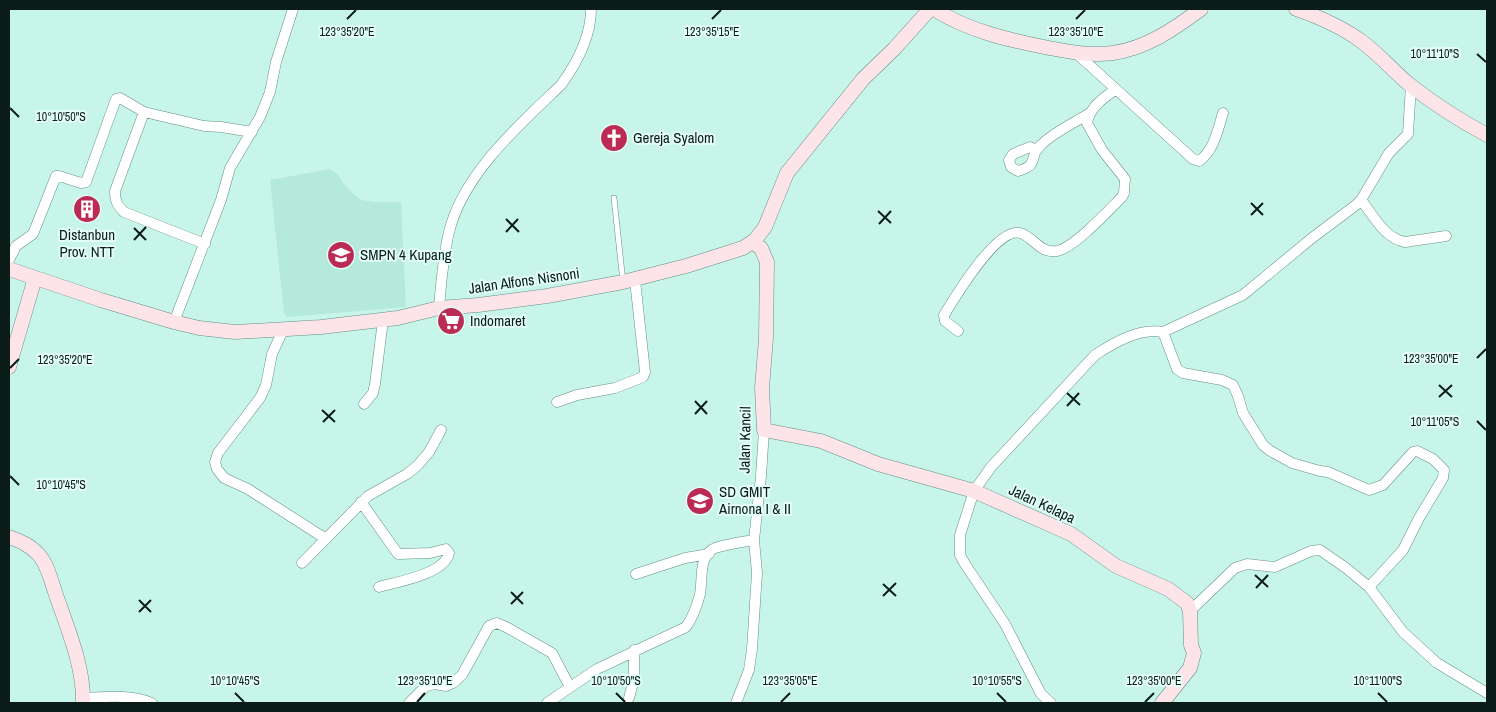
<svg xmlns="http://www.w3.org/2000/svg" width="1496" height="712" viewBox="0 0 1496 712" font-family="'Archivo Narrow',sans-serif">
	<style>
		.built { fill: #b4e9dc }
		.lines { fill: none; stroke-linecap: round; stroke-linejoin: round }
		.lane-casing { stroke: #658f85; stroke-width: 6 }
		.street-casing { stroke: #658f85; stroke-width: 11 }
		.secondary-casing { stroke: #658f85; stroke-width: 15 }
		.lane { stroke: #fff; stroke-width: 5 }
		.street { stroke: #fff; stroke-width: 10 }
		.secondary { stroke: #fce4e8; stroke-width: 14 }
		.ticks { fill: none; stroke: #0b1c19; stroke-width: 2 }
		.labels { text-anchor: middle; stroke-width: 4; stroke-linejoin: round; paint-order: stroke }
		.poi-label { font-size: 15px; fill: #0b1c19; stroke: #e3fef7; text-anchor: start }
		.street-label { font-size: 15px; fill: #0b1c19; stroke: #e3fef7 }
		.ticks-label { font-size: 12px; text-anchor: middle; fill: #0b1c19; stroke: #e3fef7; stroke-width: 4; stroke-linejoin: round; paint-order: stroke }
	</style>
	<rect width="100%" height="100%" fill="#c8f5ea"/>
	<path class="built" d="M330,169L337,174L347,188L361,200L376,202H401L406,307L287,317L284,313L270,180Z"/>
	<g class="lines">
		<g class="lane-casing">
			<path id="lane" d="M614,198L623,282"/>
		</g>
		<g class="street-casing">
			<path id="street" d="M1076,53L1193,159L1199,161C1214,151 1218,129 1223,113
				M144,112L115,191C115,201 117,205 124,212L205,244
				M1037,150L1030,147L1013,154L1009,160L1011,167L1018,171C1040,165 1028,157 1040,146C1052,133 1074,123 1090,113
				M1361,200C1374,216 1384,238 1405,242L1446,236
				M9,260L16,246L33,234L56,176H59L81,183L86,182L116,99L120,98L144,112L204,126L221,127L252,132
				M439,308C441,283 443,257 449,232C463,174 519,125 561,85C577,63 591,37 591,9
				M174,322L221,200L230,168L260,117L270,92L276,62L293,9
				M284,328L272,354L266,385L260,398L218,453L215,462L217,469L224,478L248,489L326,539
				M958,331L945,321L944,315C955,297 997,227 1020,233C1034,237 1040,254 1057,251C1075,247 1108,211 1122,197L1124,193L1125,179L1102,150L1087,123C1089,109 1104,97 1115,90
				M1163,332L1177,369L1183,373L1222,380L1233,385L1238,396L1243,413L1263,445L1269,450L1292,463L1320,471L1328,472L1369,490L1383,485L1413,452L1417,451L1433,459L1444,470L1443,478L1419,518L1403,550L1369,587
				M557,402L577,395L615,388L643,377L645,372L635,280
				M364,404L373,393L375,384L383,320
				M361,502L398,554L430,553L446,549L449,553C445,574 397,582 379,587
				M302,563L368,496L407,474L417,466L429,452L441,430
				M636,574L685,558L709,554
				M1190,611L1235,568L1247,564L1275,567L1311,551L1320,550L1346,568L1369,587L1403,632L1437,663L1487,693
				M83,698C106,697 131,694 152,703
				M629,698L634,679V650
				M409,703L426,686L435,684L446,686L453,683L462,675L489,626L497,623L508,628L552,653L570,687
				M547,703L597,669L686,627C693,617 697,606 700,594C703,580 698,555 715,548C727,544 742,542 754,540
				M736,703L749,670L752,649L757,573L754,540L761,476L764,430
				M1051,703L1041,694L1005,624L965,564L960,555V535L974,491L991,467L1095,355C1115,342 1139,328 1163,332L1243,295L1312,238L1356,205L1361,200L1389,153L1408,134L1411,85"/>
		</g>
		<g class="secondary-casing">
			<path id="secondary" d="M934,9C968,31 1009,40 1049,48C1070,52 1091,56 1113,53C1147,48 1174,29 1201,9
				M1296,9C1319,17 1342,27 1361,41C1379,54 1393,71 1410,85C1434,104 1461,121 1487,135
				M752,242L761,248L767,262L766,338L762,388L764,430L821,441L878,464L974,491L1071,534L1116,566L1168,589L1187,603L1190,611L1191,645L1194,653L1190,668L1162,703
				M9,269L101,300L174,322L199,328L235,332L321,327L398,318L439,308L478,305L547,296L623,282L686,266L743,248L755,240L765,227L787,173L863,79L894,49L930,9
				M9,367L35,278
				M9,537C20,541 30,545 38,554C47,563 51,580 55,592C67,627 84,666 83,703"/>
		</g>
		<use href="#lane" class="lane"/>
		<use href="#street" class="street"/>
		<use href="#secondary" class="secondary"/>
	</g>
	<path class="ticks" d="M347,19L356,10M712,19L721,10M1076,19L1085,10M1477,54L1486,62M10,108L19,117M1251,203L1263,215M878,211L891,223M1251,215L1263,203M506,219L519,232M879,224L891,211M134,228L146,240M506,232L518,219M134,240L146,227M1477,358L1486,349M10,368L19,359M1439,385L1452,397M1067,393L1080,405M1439,397L1452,385M695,401L707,414M1067,406L1079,393M322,410L335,422M695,414L707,401M1477,421L1486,430M323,422L335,410M10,476L19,485M1255,575L1268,587M883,584L896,596M1256,588L1268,575M511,592L523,604M883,596L896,583M139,600L151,612M511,604L523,592M139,612L151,600M235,693L244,702M616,693L625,702M997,693L1006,702M1378,693L1387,702M417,702L425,693M781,702L790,693M1145,702L1154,693"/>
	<defs>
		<g id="church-disc" transform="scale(1.4375)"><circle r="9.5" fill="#bb2b53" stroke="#e3fef7"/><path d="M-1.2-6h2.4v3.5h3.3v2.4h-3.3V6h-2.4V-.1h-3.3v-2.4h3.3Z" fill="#fff"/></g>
		<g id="building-disc" transform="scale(1.4375)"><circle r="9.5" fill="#bb2b53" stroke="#e3fef7"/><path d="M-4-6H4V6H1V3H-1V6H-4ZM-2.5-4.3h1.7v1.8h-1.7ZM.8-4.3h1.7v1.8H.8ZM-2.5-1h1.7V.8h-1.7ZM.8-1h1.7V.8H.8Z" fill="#fff"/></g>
		<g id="school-disc" transform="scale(1.4375)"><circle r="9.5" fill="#bb2b53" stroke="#e3fef7"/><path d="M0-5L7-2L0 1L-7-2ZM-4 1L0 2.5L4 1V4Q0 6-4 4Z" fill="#fff"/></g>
		<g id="supermarket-disc" transform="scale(1.4375)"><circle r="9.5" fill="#bb2b53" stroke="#e3fef7"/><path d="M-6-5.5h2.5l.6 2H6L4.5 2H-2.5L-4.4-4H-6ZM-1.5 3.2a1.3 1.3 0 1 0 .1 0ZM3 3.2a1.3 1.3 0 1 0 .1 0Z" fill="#fff"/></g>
	</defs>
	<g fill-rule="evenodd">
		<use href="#church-disc" x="614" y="138"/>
		<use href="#building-disc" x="87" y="209"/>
		<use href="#school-disc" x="341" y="255"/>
		<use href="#supermarket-disc" x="451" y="321"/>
		<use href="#school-disc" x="700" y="501"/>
	</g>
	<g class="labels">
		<g class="poi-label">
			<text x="633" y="143">Gereja Syalom</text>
			<text x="87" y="240" text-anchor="middle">Distanbun<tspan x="87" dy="17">Prov. NTT</tspan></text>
			<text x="360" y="260">SMPN 4 Kupang</text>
			<text x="470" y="326">Indomaret</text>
			<text x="719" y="497">SD GMIT<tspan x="719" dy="17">Airnona I &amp; II</tspan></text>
		</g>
		<g class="street-label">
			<text transform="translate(524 281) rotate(-8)" y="5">Jalan Alfons Nisnoni</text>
			<text transform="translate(745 440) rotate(-89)" y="5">Jalan Kancil</text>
			<text transform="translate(1042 504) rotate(25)" y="5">Jalan Kelapa</text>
		</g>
	</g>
	<g class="ticks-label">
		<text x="347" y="36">123°35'20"E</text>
		<text x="712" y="36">123°35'15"E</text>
		<text x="1076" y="36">123°35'10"E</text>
		<text x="1435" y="58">10°11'10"S</text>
		<text x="61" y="121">10°10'50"S</text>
		<text x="1431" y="363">123°35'00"E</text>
		<text x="65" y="364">123°35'20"E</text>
		<text x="1435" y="426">10°11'05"S</text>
		<text x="61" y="489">10°10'45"S</text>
		<text x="425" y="685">123°35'10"E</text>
		<text x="790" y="685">123°35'05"E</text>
		<text x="1154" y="685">123°35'00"E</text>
		<text x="235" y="685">10°10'45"S</text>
		<text x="616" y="685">10°10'50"S</text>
		<text x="997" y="685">10°10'55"S</text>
		<text x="1378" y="685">10°11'00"S</text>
	</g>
	<rect width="1496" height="712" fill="none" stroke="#0b1c19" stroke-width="20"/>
</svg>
